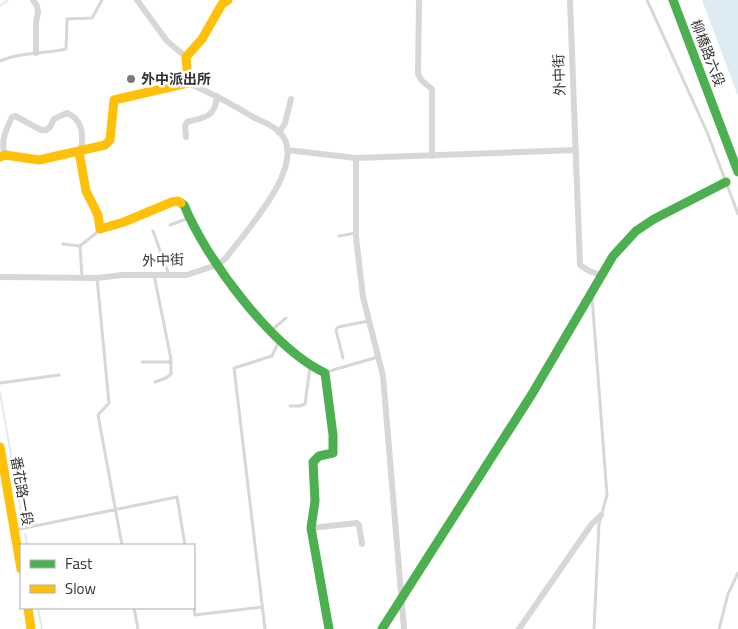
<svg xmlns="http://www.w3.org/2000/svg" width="738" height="629" viewBox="0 0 738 629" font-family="'Titillium Web','Noto Sans TC',sans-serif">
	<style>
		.water { fill: #ddebf3 }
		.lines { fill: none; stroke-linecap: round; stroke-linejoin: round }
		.stream { stroke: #ddebf3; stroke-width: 2 }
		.lane { stroke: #d7d7d7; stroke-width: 3 }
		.street { stroke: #d7d7d7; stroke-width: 6 }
		.fast { stroke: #4caf50; stroke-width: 9 }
		.slow { stroke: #ffc107; stroke-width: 9 }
		.poi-dot { fill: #7a7a7a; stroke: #fff; stroke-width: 2 }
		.labels { text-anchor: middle; stroke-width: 5; stroke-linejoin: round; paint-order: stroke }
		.street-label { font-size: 14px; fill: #333; stroke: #fff }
		.poi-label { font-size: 14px; font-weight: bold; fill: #333; stroke: #fff; text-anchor: start }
	</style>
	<rect width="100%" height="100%" fill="#fff"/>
	<path class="water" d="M702,0H738V96Z"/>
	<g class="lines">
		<path class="stream" d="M0,6L8,0
			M0,393L23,523
			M25,534L27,545
			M38,608L42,629"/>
		<path class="lane" d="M647,0L707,132L738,214
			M0,61C21,52 44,54 66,49L67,19L92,18L102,0
			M170,225L189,218
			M153,231L169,275
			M339,236L356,233
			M63,244L80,246
			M82,278L80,246L100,230
			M97,278L109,403L98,415L122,545
			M592,297L607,495L599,524L594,629
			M272,330L286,318
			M343,358L336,330L338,327L369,321
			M142,362H169L171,359L154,275
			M326,372L378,357
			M155,382L166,378L171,374V360
			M0,383L59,375
			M290,406H300L305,404L310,367
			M15,530L177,497L185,545
			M134,608L138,629
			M194,608L195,615L262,607
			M265,629L234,368L272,356L279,341
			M719,629L728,594L738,573"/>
		<path class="street" d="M33,0L37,6L38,12L36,23V53
			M137,0L167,41L186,57
			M419,0L418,74L422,81L432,89V156
			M570,0L580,265L589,271L601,275
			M279,133L285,123L291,99
			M186,137L185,126L187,122C205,117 215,118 217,96
			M287,150L356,158L576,150
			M5,155C0,142 6,130 12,117L15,116L41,130H46L50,127L54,119L67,113C84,120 83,136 81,151
			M356,158V237L363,297L383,376L404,629
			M0,277L97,278L122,275H187L219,264L226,258C244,233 314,159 277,130C270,124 261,121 253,117C232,104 211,93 188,83
			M311,528L357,523L359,525L362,544
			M519,629L591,525L601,515"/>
		<path class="fast" d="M673,0L738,172
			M181,203L184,205C206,259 272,348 325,373L333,435V453L319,456L313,462L315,501L311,528L329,629
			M382,629L532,394L613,256L636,231L654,219L726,182"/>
		<path class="slow" d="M79,152L86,191L98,215L100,229L124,222L172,202L178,201L181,203
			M0,157L5,155L39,160L105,145L110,140L114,100L188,83L186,57L202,39L222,4L228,0
			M0,447L21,569
			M28,608L31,629"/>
	</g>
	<circle class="poi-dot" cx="131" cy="79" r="5"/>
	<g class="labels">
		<g class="street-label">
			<text transform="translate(708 53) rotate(69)" y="5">柳橋路六段</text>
			<text transform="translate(559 75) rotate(-92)" y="5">外中街</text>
			<text transform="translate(163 260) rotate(-2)" y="5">外中街</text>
			<text transform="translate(22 491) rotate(80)" y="5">番花路一段</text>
		</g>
		<g class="poi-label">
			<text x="141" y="84">外中派出所</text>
		</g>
	</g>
	<rect x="20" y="544" width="175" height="65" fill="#ffffff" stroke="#adadad"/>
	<rect x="30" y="560" width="25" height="8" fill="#4caf50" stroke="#adadad"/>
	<text x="65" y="569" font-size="15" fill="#333333">Fast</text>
	<rect x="30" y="585" width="25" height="8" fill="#ffc107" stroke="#adadad"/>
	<text x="65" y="594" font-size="15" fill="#333333">Slow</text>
</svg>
